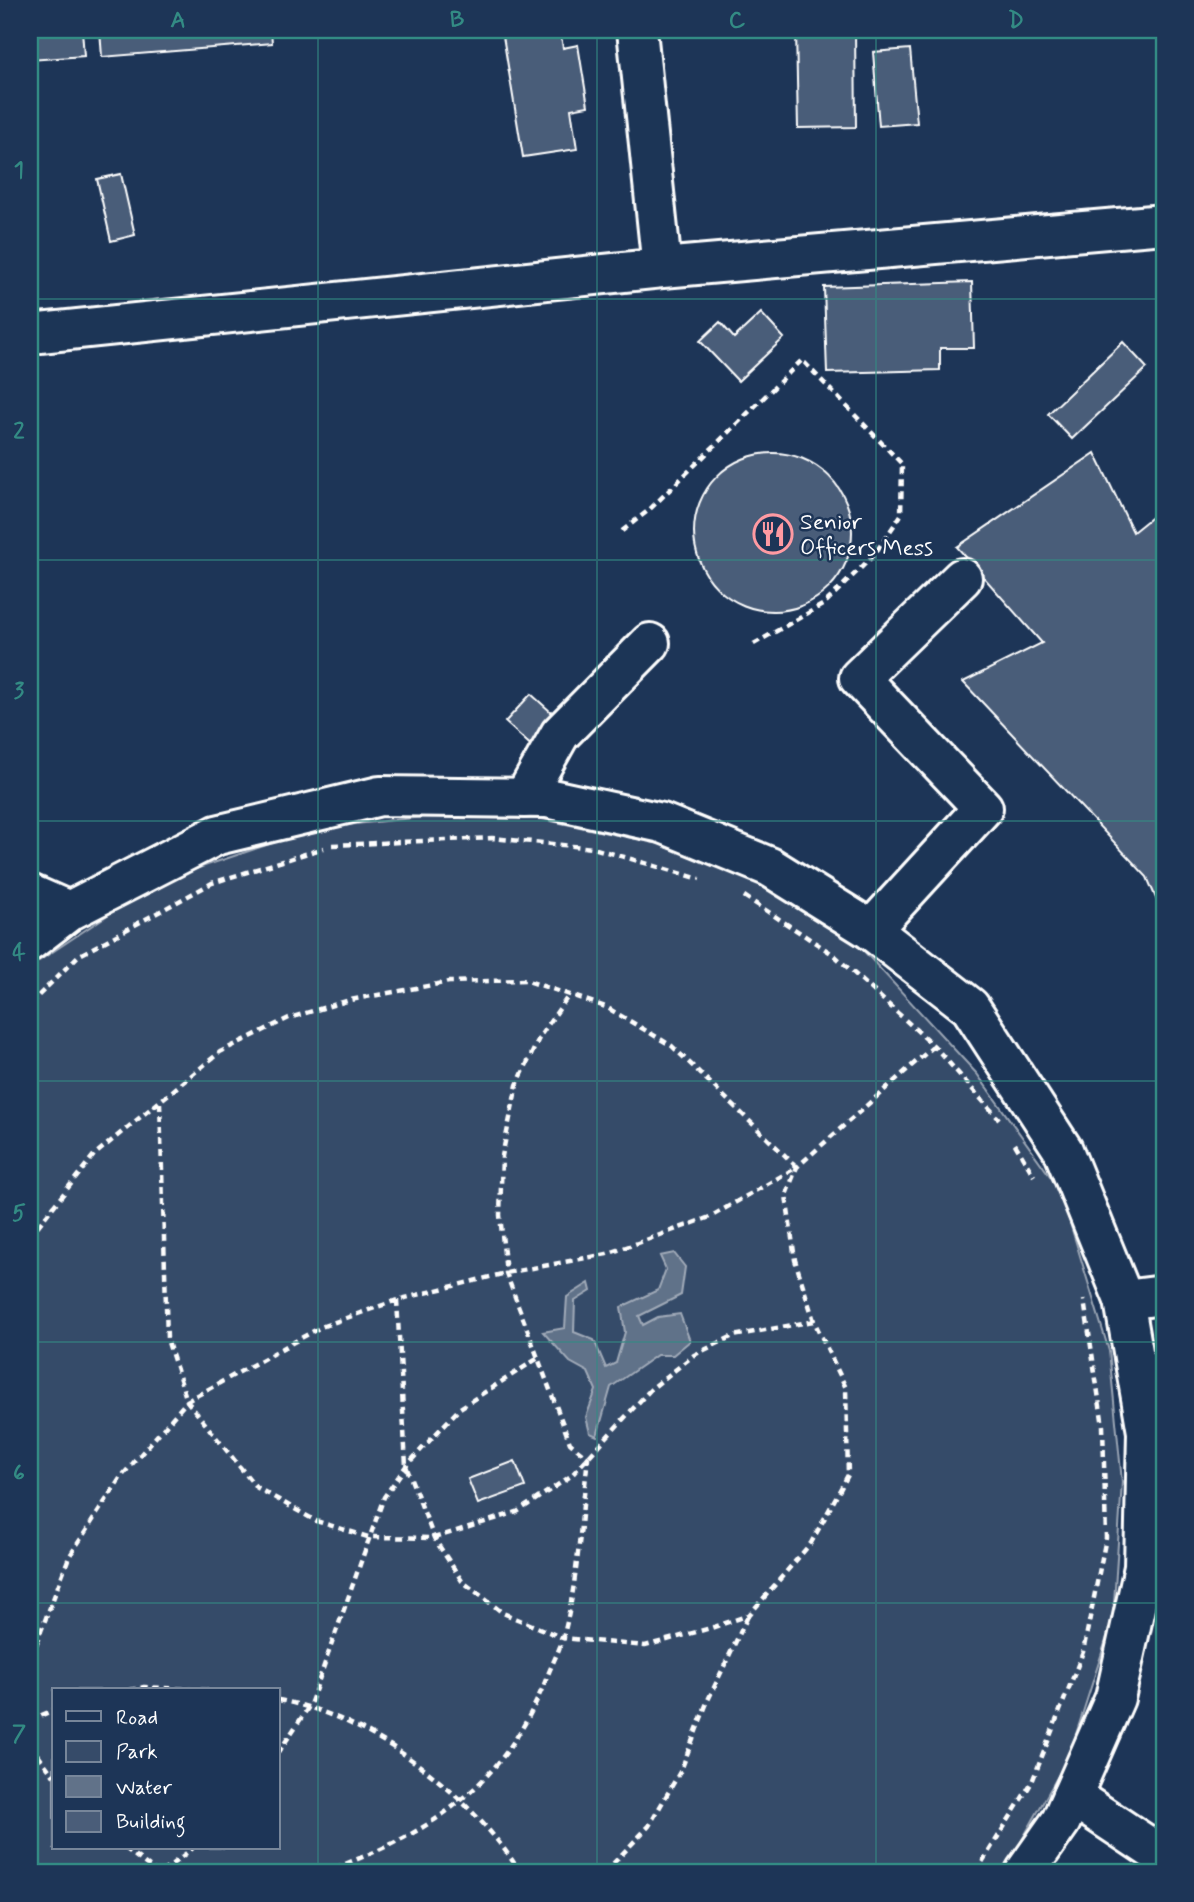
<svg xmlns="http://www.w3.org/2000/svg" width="1194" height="1902" viewBox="0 0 1194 1902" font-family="Mynerve,sans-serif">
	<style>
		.green { fill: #364b69; stroke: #9aa5b4; stroke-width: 2; fill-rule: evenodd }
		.water { fill: #617289; stroke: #a0aab8; stroke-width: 2 }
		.building { fill: #4a5d79; stroke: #fff; stroke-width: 2 }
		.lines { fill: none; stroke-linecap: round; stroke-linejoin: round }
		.minor-casing { stroke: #fff; stroke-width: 44 }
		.major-casing { stroke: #fff; stroke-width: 44 }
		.path { stroke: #fff; stroke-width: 4.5; stroke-dasharray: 7 5; stroke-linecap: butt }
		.minor { stroke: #1d3557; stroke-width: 38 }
		.major { stroke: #1d3557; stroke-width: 38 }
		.grid { fill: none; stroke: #338b84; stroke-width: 2; stroke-opacity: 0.55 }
		.labels { text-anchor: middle; stroke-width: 5; stroke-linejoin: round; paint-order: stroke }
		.poi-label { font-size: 23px; fill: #fff; stroke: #1d3557; text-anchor: start }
		.neatline { fill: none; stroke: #338b84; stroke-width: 2.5 }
		.grid-label { font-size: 23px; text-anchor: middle; font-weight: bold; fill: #338b84 }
	</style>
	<rect width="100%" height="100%" fill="#1d3557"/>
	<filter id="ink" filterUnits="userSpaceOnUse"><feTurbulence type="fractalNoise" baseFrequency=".0143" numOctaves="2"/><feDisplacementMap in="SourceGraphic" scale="14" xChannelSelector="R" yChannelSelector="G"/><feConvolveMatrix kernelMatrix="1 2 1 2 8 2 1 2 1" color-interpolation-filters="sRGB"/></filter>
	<g filter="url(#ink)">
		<path class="green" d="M423,817L542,819L716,856L861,948L977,1074L1060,1190L1109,1351L1122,1482L1113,1618L1069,1756L1004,1872H30V967L157,882L317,828ZM54,1690H278V1848H54Z"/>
		<path class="water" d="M674,1253L685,1267L681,1295L639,1316L643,1325L658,1317L680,1314L690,1341L673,1355H657L611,1387L597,1436L590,1433L586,1417L596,1390L588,1372L570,1362L543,1332L565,1328L567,1297L589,1283L591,1291L575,1301L574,1332L594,1340L606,1368L616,1363L625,1332L621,1307L658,1290L666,1269L660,1256Z"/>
		<path class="building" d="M30,30H82L84,56L30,60Z
			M100,30H271L272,43L102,57Z
			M502,30H560L563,48L578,45L588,106L571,109L577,149L523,157Z
			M796,30H855L856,127L798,128Z
			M910,49L917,123L879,126L873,52Z
			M121,174L135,235L111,241L97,179Z
			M972,282L974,348H940V370L827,373L824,287Z
			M761,313L784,338L738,381L700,341L720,322L734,338Z
			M1123,342L1147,368L1072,439L1048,414Z
			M1095,453L1133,532L1164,507V917L1147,877L963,682L1042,643L957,547Z
			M694 532a79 79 0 1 1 158 0a79 79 0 1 1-158 0Z
			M531,694L561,721L535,749L505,722Z
			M515,1461L525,1487L478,1504L468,1479Z"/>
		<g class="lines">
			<g class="minor-casing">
				<path id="minor" d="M637,30L662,268
					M30,334L662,268L1164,224
					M524,798L560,734L650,643
					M30,894L69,911
					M871,930L983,808L859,678L962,578
					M1124,1300L1164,1295
					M1072,1796L1164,1857"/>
			</g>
			<g class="major-casing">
				<path id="major" d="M30,941L69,911L217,835L380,796L547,798L662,823L770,867L871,930L970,1007L1063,1150L1124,1300L1147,1432L1144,1567L1115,1698L1061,1821L1025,1872"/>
			</g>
			<path class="path" d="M622,531L649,510L802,360L902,464L901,515L874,555L824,604L752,645
				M332,845L492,838L593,848L700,879
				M744,896L834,955L934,1046L999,1119
				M30,1004L78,956L212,883L324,848
				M160,1103L167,1339L187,1401L256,1487L316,1521L368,1537L434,1538L517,1512L571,1476L651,1389L694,1355L733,1336L814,1321
				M1015,1144L1034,1176
				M30,1236L94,1155L220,1052L289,1018L350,1000L449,982L525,980L606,1007L672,1046L797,1167L710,1217L607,1254L506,1273L397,1300L321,1327L187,1401L121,1477L69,1557L38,1639L30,1671
				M397,1300L406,1466L434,1538L462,1581L503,1613L563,1638L645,1646L711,1628L749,1615L811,1543L848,1475L846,1388L814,1321L795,1260L786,1195L797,1167L934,1046
				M129,1690L144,1687L208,1690
				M278,1700C371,1716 470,1793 520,1872
				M30,1720L54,1710
				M30,1745L54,1776
				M278,1753L310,1705L384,1497L406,1466L460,1408L540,1357
				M125,1848L156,1872
				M162,1872L193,1848
				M323,1872C431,1834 503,1788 547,1677C552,1664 559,1651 563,1638C578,1583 581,1515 588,1458L570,1443L506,1273L500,1215L502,1156L517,1085L540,1036L569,995
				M605,1872L649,1826L681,1770L708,1700L748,1616
				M976,1872L1032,1782L1083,1652L1106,1538L1103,1426L1084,1300"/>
			<use href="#minor" class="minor"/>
			<use href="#major" class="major"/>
		</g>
	</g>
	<path class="grid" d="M318,30V1872M597,30V1872M876,30V1872M30,299H1164M30,560H1164M30,821H1164M30,1081H1164M30,1342H1164M30,1603H1164"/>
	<defs>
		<g id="restaurant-ring" transform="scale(2.0125)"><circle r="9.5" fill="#1d3557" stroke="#ff9aa2" stroke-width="1.5"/><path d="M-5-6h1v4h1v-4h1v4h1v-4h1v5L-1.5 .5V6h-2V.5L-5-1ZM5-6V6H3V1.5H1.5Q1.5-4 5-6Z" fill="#ff9aa2"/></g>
	</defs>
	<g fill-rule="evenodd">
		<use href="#restaurant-ring" x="773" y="534"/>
	</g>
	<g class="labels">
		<g class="poi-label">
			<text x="800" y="529">Senior<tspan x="800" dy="26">Officers Mess</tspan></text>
		</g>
	</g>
	<rect width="1194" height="1902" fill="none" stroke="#1d3557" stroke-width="77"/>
	<rect x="52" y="1688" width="228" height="161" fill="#1d3557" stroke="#77869a" stroke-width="2"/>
	<rect x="66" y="1711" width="35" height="10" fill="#1d3557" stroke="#77869a" stroke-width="2"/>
	<text x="116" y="1724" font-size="21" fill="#ffffff">Road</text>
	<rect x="66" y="1741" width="35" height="21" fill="#364b69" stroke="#77869a" stroke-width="2"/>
	<text x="116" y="1758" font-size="21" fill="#ffffff">Park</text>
	<rect x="66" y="1776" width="35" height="21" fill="#617289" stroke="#77869a" stroke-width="2"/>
	<text x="116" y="1794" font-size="21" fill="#ffffff">Water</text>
	<rect x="66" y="1811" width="35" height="21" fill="#4a5d79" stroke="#77869a" stroke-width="2"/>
	<text x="116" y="1828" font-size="21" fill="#ffffff">Building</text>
	<rect x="38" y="38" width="1118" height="1826" class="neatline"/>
	<g class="grid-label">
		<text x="178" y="27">A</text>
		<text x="457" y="27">B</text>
		<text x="737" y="27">C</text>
		<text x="1016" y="27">D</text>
		<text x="19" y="177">1</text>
		<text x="19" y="438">2</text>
		<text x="19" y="698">3</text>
		<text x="19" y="959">4</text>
		<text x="19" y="1220">5</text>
		<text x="19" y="1480">6</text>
		<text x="19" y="1741">7</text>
	</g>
</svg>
